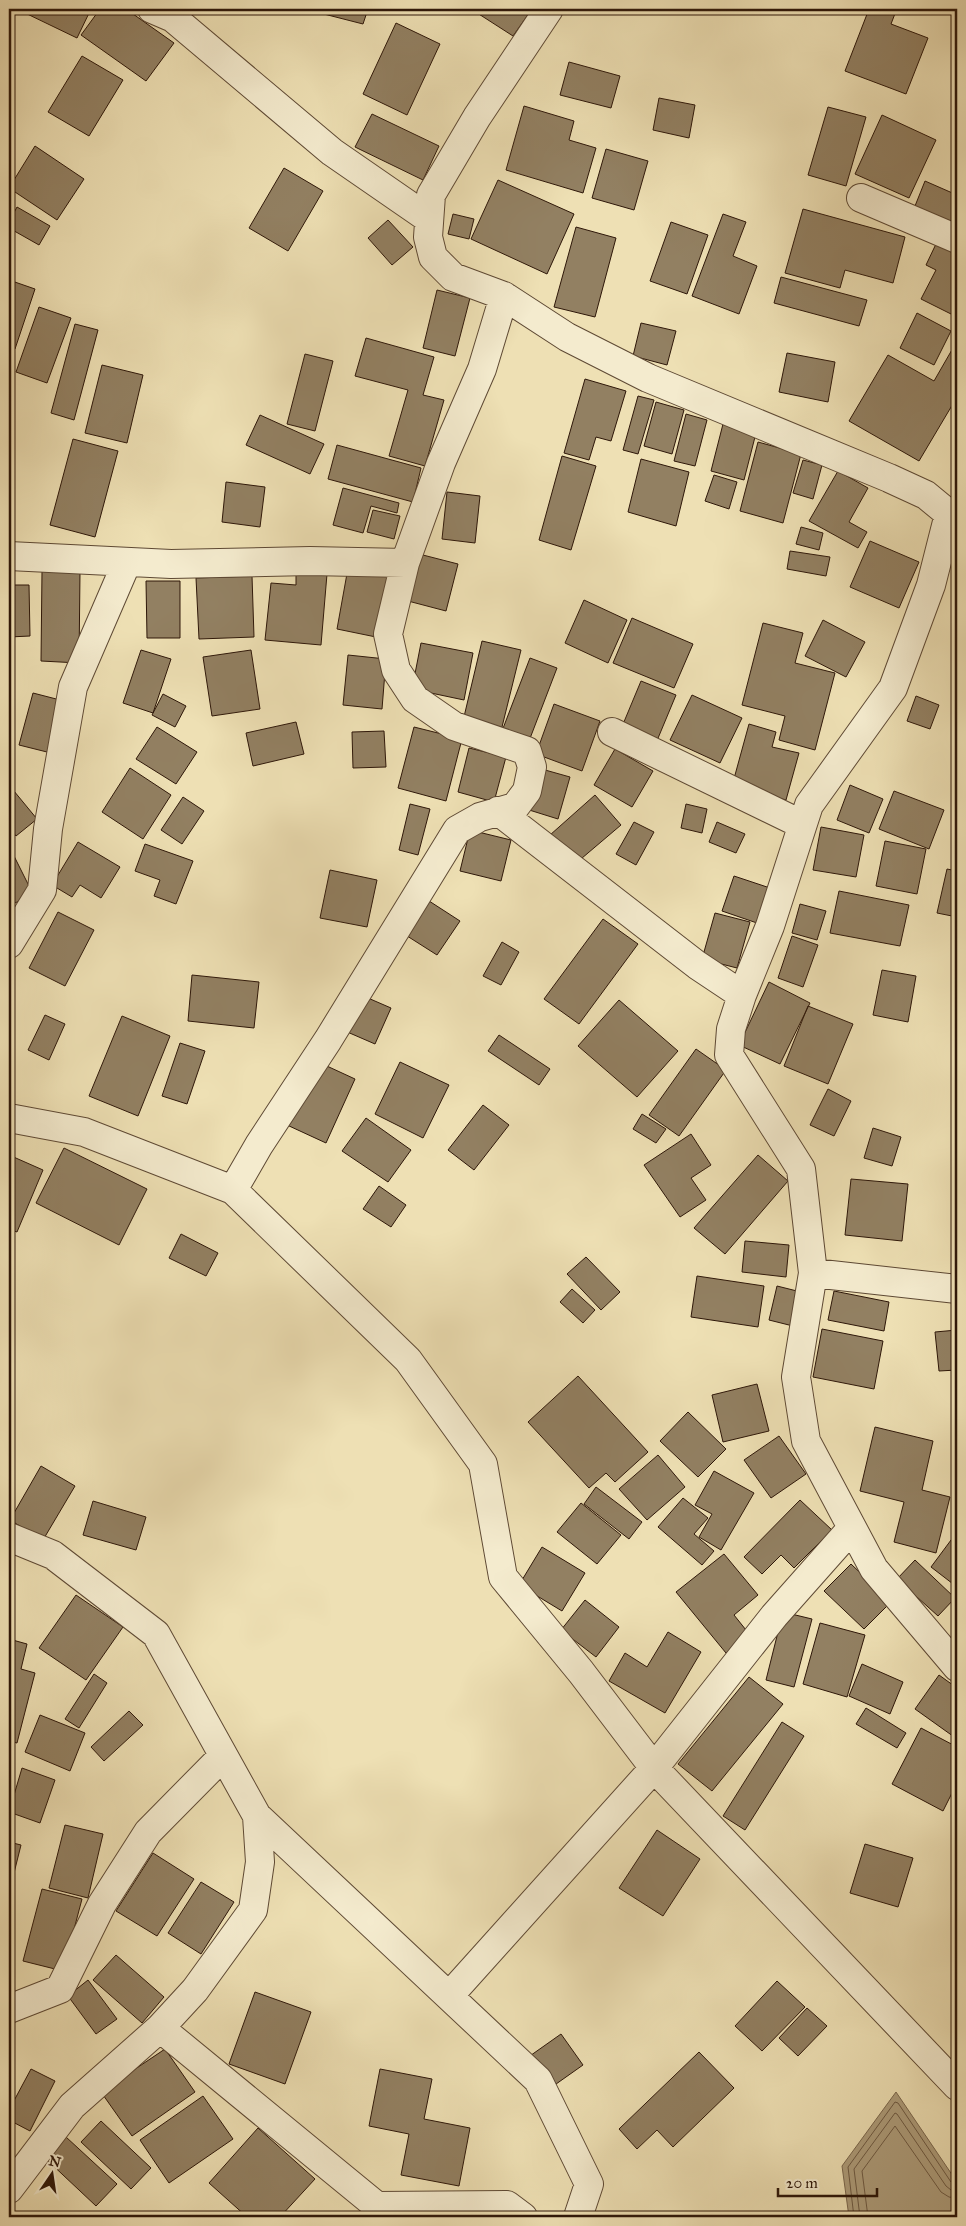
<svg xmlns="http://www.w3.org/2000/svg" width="966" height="2226" viewBox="0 0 966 2226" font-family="'IM FELL Great Primer',serif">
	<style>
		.water { fill: #ad9c7a; stroke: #7a674d }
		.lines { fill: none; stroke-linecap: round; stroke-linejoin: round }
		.shore { stroke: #6e5a42; stroke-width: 1 }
		.building { fill: #928062; stroke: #2e1709 }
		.minor-casing { stroke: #5e4934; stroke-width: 30 }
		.minor { stroke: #f4ebce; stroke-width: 28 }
	</style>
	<rect width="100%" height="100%" fill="#eee0b4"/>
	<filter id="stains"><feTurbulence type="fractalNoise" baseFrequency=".004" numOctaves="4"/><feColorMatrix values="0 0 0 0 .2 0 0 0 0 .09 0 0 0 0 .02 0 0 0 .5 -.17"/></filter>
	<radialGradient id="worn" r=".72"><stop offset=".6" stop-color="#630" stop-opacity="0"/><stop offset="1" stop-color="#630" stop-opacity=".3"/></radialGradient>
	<path class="water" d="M896,2092L957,2182V2217H849L842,2166Z"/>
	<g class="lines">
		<path class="shore" d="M854,2217L848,2167L895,2102L898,2103L951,2182L957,2184
			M860,2217L854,2169L895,2113L897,2114L946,2186L951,2190L957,2191
			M868,2217L862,2171L895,2126L941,2192L949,2197L957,2198"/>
	</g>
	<path class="building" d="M22,9H91L77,38L21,11Z
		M100,9H126L174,43L146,81L81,35Z
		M321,9H368L363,24L320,13Z
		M471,9H532L513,36Z
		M869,9L896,11L891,24L928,38L906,94L845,71Z
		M396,23L440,44L407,115L363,94Z
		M82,56L123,80L89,136L48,112Z
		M569,62L620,76L611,108L560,95Z
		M659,98L695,105L689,138L653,130Z
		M524,106L574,121L569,140L596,148L583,193L506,170Z
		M828,107L866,117L846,186L808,175Z
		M372,114L439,146L423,180L355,147Z
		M882,115L936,140L909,198L855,174Z
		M35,146L84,179L57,220L9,188Z
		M606,149L648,161L634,210L592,198Z
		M284,168L323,191L288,251L249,228Z
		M498,180L574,214L547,274L471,239Z
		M925,181L957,195V229L913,211Z
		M17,207L50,226L39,245L9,228V222Z
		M803,209L905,237L893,283L845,270L840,288L785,273Z
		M453,214L474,219L469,239L448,234Z
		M723,214L746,222L733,256L757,266L739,314L692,296Z
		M388,220L413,247L392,265L368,238Z
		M671,222L708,235L687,294L650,281Z
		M576,227L616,238L595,317L554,307Z
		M936,244L957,254V317L921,299L936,270L926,265Z
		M781,277L867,300L859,326L774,303Z
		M9,280L35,289L15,349L9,347Z
		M437,290L470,298L455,356L423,348Z
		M39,307L71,318L47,383L16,372Z
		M917,313L951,331L934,365L900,348Z
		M641,323L676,331L667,365L633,356Z
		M75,324L98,330L74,420L51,413Z
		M366,338L434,357L423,395L444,400L425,466L389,456L408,390L355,376Z
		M957,341V397L919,461L849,421L888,355L934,381Z
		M787,353L835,362L828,402L779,392Z
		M305,354L333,361L315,431L287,424Z
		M102,365L143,375L127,443L85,433Z
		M585,379L626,391L611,441L596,437L589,460L564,453Z
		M638,396L654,400L638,454L623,450Z
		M656,402L684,410L672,454L644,446Z
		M686,414L707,420L695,466L674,461Z
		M260,415L324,444L310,474L246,445Z
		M723,424L756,433L744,480L711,471Z
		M73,439L118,451L95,537L50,525Z
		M758,442L801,454L783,523L740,511Z
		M337,445L421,468L413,502L328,479Z
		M562,456L596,466L571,550L539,540Z
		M641,459L689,472L676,526L628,512Z
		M803,460L822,465L813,499L793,493Z
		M838,471L868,488L849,522L867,532L858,548L809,521Z
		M714,475L737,482L729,509L705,501Z
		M226,482L265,487L260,527L222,522Z
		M343,488L399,503L397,513L371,506L363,533L333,525Z
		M447,492L480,496L475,543L442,539Z
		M373,510L400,516L394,539L367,532Z
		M801,527L823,533L819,550L796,544Z
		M870,541L919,562L899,608L850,587Z
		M790,551L830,557L826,576L787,569Z
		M419,554L458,564L446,611L408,601Z
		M348,568L388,575L376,637L337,629Z
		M42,571L80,572L79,663L41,661Z
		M296,571L327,574L321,645L265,640L271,583L296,585Z
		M252,576L254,637L199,639L196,578Z
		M146,581H180V638H147Z
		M9,585H29L30,636L9,637Z
		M584,600L627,620L608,663L565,643Z
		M632,618L693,644L674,688L613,663Z
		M823,620L865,642L846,677L805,656Z
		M763,623L803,633L795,663L835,673L815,750L779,740L785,716L742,705Z
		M482,641L521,650L501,731L463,721Z
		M421,643L473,653L464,700L412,689Z
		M141,650L171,659L153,713L123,703Z
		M251,650L260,709L212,716L203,657Z
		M348,655L386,659L382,709L343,705Z
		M530,658L557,668L529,741L502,731Z
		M641,681L676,695L656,743L621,729Z
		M33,693L64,701L51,753L19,745Z
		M163,694L186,706L175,727L152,715Z
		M692,695L742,718L720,763L670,740Z
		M916,696L939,705L930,729L907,721Z
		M554,704L600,721L582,771L536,754Z
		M296,722L304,754L253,766L246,733Z
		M749,724L776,732L772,747L799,753L786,800L732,786Z
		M157,727L197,752L176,784L136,759Z
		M414,727L462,739L446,801L398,788Z
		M384,731L386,767L353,768L352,732Z
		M469,748L506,757L494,802L458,792Z
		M615,749L653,771L632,807L594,785Z
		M130,768L171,795L143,839L102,812Z
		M538,768L570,777L558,819L526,809Z
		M9,785L37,819L16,836L9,827Z
		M850,785L883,799L869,833L837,820Z
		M894,791L944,810L929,849L879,829Z
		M595,795L621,825L575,864L550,835Z
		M183,797L204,811L182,844L161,830Z
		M410,804L430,809L418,855L399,850Z
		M686,804L707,809L702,833L681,828Z
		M634,822L654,832L636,865L616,854Z
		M717,822L745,834L736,853L709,842Z
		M821,827L864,835L856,877L813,870Z
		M470,830L511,840L501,881L460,871Z
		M885,841L926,849L917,894L876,886Z
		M78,842L120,867L101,898L80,885L72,897L52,885Z
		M145,844L193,861L176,904L154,896L160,880L135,871Z
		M9,846L33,894L9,906Z
		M947,869L957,871V917L937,913Z
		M330,870L377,880L367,927L320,918Z
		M734,876L770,888L757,923L722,911Z
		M839,891L909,905L900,946L830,933Z
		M426,899L460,921L437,955L404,934Z
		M800,904L826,911L817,940L792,933Z
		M58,912L94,930L65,986L29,968Z
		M715,913L750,922L737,968L702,959Z
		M603,919L638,944L579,1024L544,999Z
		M792,936L818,945L803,987L778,978Z
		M502,942L519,952L501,985L483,976Z
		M882,970L916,976L908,1022L873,1015Z
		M192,975L259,982L254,1028L188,1021Z
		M769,982L810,1003L780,1064L739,1045Z
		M361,995L391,1008L375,1044L345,1031Z
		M619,1000L678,1051L637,1097L578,1046Z
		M808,1006L853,1024L828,1084L784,1066Z
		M45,1015L65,1024L49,1060L28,1050Z
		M122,1016L170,1036L138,1116L89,1096Z
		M499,1035L550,1069L539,1085L488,1051Z
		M180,1043L205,1051L187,1104L162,1096Z
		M696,1049L726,1070L679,1136L649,1115Z
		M316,1061L355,1079L326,1143L287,1125Z
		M400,1062L449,1085L423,1138L375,1114Z
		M828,1089L851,1101L834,1136L810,1125Z
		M483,1105L509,1125L474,1170L448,1150Z
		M642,1114L666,1129L656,1143L633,1129Z
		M366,1118L411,1150L388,1182L342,1151Z
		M873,1128L901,1137L892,1166L864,1158Z
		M691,1134L711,1165L691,1178L706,1200L680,1217L644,1165Z
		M64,1148L147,1189L119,1245L36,1203Z
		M9,1155L43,1170L17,1232L9,1229Z
		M758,1155L788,1181L725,1254L694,1228Z
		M851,1179L908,1184L902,1241L845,1235Z
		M379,1186L406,1205L391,1227L363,1209Z
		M181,1234L218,1253L206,1276L169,1258Z
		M745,1241L789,1245L786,1277L742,1272Z
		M586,1257L620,1292L601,1310L567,1274Z
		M697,1276L764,1286L758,1327L691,1317Z
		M777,1286L801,1292L793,1326L769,1320Z
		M572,1289L595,1310L583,1323L560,1302Z
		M834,1291L889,1302L884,1331L828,1320Z
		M822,1329L883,1341L874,1389L813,1377Z
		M957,1330V1370L939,1371L935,1332Z
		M578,1376L648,1452L615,1482L606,1473L589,1488L528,1422Z
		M757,1384L769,1431L723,1442L712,1395Z
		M688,1412L726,1449L698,1477L660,1441Z
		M875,1427L933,1441L922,1490L950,1497L936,1553L894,1542L904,1502L860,1491Z
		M779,1436L806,1474L771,1498L744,1460Z
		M658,1455L685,1487L647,1520L619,1489Z
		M41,1466L75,1486L43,1540L10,1520Z
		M714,1471L754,1493L721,1550L699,1537L712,1514L695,1505Z
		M596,1487L642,1522L629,1539L584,1504Z
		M683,1498L708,1518L694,1534L714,1551L702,1565L658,1527Z
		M800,1500L832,1530L794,1568L781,1555L762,1574L744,1557Z
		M93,1501L146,1517L136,1550L83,1535Z
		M581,1503L621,1535L597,1564L557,1532Z
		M957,1532V1587L931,1567Z
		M542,1547L585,1573L562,1611L519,1585Z
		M724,1554L758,1595L734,1615L750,1635L726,1653L676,1592Z
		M915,1560L955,1598L938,1616L897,1579Z
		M851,1564L891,1602L864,1629L824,1591Z
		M76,1595L123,1627L86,1680L39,1648Z
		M585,1600L619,1627L596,1657L561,1630Z
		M783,1612L812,1619L794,1687L766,1680Z
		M820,1623L865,1635L847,1697L803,1684Z
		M668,1632L701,1652L665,1713L609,1681L625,1653L647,1667Z
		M9,1639L27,1644L21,1669L35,1673L17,1743L9,1741Z
		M862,1664L903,1682L890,1714L849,1696Z
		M94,1674L107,1683L79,1728L65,1719Z
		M939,1675L957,1688V1739L915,1709Z
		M749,1677L783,1704L712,1791L678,1764Z
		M866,1708L906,1733L897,1748L856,1724Z
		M129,1711L143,1725L104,1761L91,1747Z
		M40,1715L85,1733L70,1771L25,1752Z
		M782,1722L804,1736L745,1830L723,1816Z
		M921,1728L957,1747V1783L943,1811L892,1784Z
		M22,1768L55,1780L40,1823L9,1812Z
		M65,1825L103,1834L88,1898L49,1888Z
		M657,1830L700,1859L663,1916L619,1888Z
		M9,1842L21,1845L11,1885L9,1884Z
		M865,1844L913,1858L898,1907L850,1893Z
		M153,1853L194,1879L157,1936L116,1911Z
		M201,1882L234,1902L201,1954L168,1933Z
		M42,1889L82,1899L63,1971L23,1961Z
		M116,1955L164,1997L142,2023L93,1980Z
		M88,1980L117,2019L96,2034L68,1996Z
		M777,1981L805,2007L762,2051L735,2026Z
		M255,1992L311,2012L285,2084L229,2064Z
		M807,2008L827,2026L798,2056L779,2038Z
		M561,2034L583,2065L549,2089L527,2058Z
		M165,2049L195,2092L132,2136L101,2092Z
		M699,2052L734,2088L673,2147L657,2130L637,2149L619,2129Z
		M31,2069L55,2081L30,2131L9,2120V2110Z
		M380,2069L432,2079L424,2119L470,2128L459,2186L401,2175L409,2134L369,2126Z
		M203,2096L233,2139L169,2183L140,2140Z
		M101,2121L151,2168L131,2189L81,2142Z
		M258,2128L315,2179L280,2217H247L209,2183Z
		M66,2137L117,2184L96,2206L46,2159Z"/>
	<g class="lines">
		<g class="minor-casing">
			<path id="minor" d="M152,9L173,18L332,152L429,219
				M549,9L477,117L431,195L428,237L433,257L453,277L504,296L567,337L648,378L889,478L926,495L949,514L931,585L893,688L809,805L770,926L742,995L731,1029L729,1055L801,1169L813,1273L796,1377L806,1441L874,1569L957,1667
				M861,198L957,239
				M9,556L171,564L310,561L405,563L441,463L482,369L504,296
				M612,732L801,824
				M498,811L697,965L742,995
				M9,944L42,890L48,829L73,687L127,562
				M9,1118L84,1132L233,1190L408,1360L483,1464L503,1577L581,1672L654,1768L957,2086
				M233,1190L259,1145L328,1040L457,830L480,817L515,807L527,791L532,767L527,751L454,726L415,699L396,670L388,634L405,563
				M813,1273L957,1289
				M9,1537L53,1555L156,1634L257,1816L260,1862L253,1910L195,1990L160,2028L72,2106L9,2189
				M257,1816L538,2080L589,2184L578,2217
				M449,1996L654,1768L774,1616L852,1528
				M9,2009L60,1989L102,1904L148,1832L223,1756
				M160,2028L377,2206L507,2205L523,2217"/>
		</g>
		<use href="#minor" class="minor"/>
	</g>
	<rect width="966" height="2226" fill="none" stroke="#eee0b4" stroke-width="30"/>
	<rect x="10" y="10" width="946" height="2206" fill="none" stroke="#2e1709" stroke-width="2.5"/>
	<rect x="15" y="15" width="936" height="2196" fill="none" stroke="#2e1709"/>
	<g transform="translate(52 2174) rotate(13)" stroke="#f4ebce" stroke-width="4" paint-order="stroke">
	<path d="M0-4L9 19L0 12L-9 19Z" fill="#2e1709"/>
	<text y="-8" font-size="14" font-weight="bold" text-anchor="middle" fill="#2e1709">N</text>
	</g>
	<path d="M778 2188v8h99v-8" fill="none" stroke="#2e1709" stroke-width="2.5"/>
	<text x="786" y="2188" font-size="15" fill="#2e1709" stroke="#f4ebce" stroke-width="4" paint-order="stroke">20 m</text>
	<rect width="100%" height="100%" filter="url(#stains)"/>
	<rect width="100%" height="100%" fill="url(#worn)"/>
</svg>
